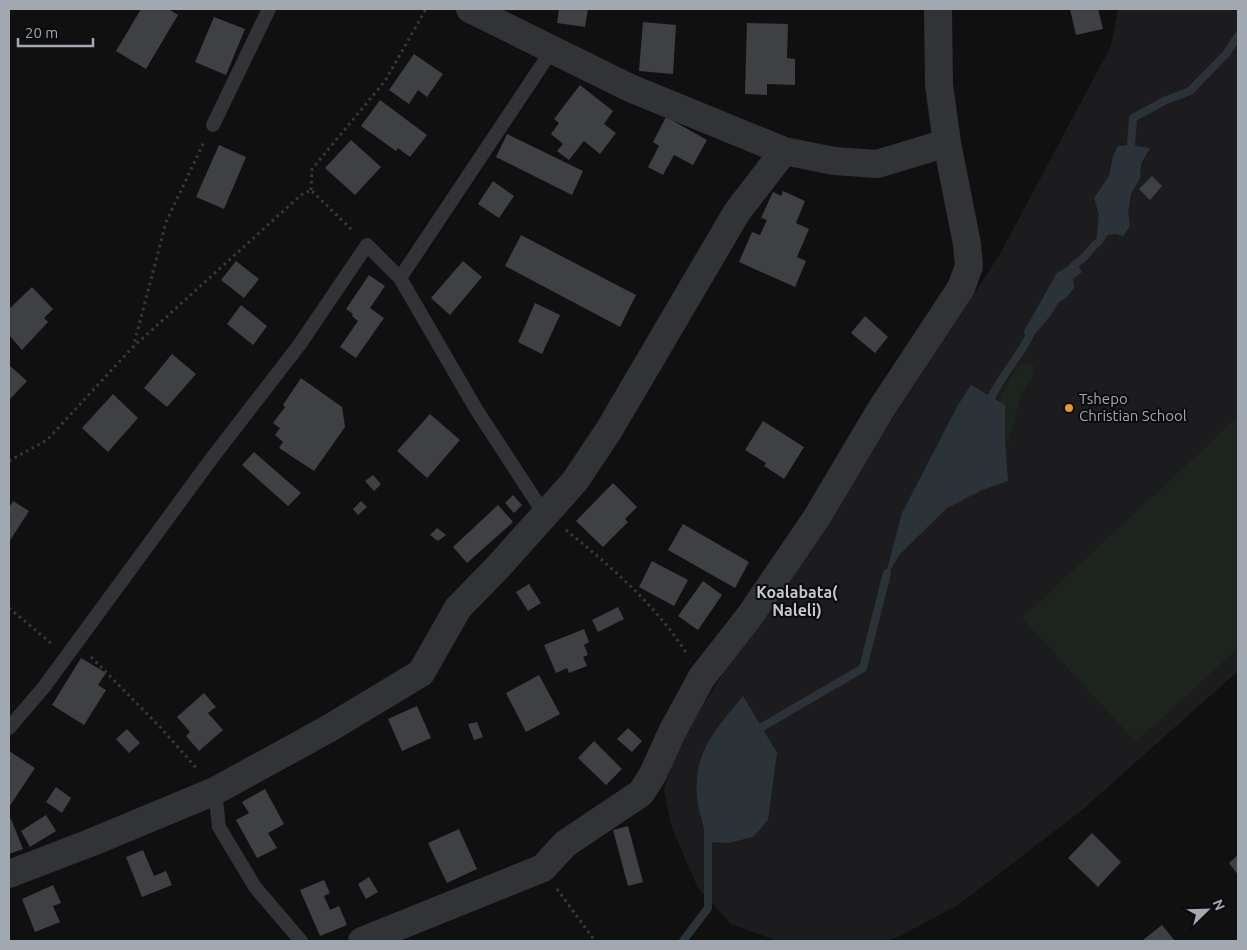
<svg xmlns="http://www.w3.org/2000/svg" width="1247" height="950" viewBox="0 0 1247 950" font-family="Ubuntu,sans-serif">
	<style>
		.built { fill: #1c1c1e }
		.green { fill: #1d241d }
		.water { fill: #2b3339 }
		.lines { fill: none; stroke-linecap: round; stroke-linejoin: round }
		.stream { stroke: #2b3339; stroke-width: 8 }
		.building { fill: #3f4044 }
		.path { stroke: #373a3d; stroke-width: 3; stroke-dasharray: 2.5 4; stroke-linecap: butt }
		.service { stroke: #313336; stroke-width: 14 }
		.minor { stroke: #313336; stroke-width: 28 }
		.poi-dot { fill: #e39936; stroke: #0b0b0c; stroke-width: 2 }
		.labels { text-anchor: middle; stroke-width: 4; stroke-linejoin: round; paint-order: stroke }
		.poi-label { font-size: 15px; fill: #a2a8b1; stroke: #0b0b0c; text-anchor: start }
		.neighbourhood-label { font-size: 16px; font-weight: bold; fill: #c3c7ce; stroke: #0b0b0c }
	</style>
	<rect width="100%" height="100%" fill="#101011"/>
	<path class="built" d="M1118,9H1238V671L1081,811L958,905L896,938L884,941H778L731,924L698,888L672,828L664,790L677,747L734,656L799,562L1000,254L1111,46Z"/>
	<path class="green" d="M1022,363L1035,366L1032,378L1021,394L1009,441L996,451C997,414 996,393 1022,363Z
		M1238,417V648L1136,742L1022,618Z"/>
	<path class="water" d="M1131,145L1150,148L1141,164L1140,178L1131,194L1128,212L1130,226L1123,236L1115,234L1108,235L1101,245L1090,249L1096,243L1099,214L1094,198L1109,176L1113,156L1118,146Z
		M1076,262L1082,272L1073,279L1074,288L1068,296L1058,303L1051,315L1027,343L1024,331L1057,273Z
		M971,385L1005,405V440L1008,481L982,490L947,508L900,554L884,581L902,513L958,405Z
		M743,696L777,753L768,820L753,837L728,843L708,842C704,827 698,811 697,796C693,752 717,728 743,696Z"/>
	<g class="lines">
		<path class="stream" d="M1129,154L1131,145L1133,118L1164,101L1190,91L1226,54L1238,36
			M1070,270C1074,264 1076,263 1082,259C1087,255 1091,248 1096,244
			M988,404C999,378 1019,358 1031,333
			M758,734L762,727L863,668L887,573
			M683,941L708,908V831"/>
	</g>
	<path class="building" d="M141,9H168L178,15L146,69L116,51Z
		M559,9H588L585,27L557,23Z
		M1070,9H1098L1103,29L1076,35Z
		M214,17L245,29L226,75L195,62Z
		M643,22L676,25L673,74L639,71Z
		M747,23L788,24L787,58L795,59V85L767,84V95L745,94Z
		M414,54L443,74L427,97L418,90L409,104L389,90Z
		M580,85L613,111L604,124L616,133L600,154L584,141L569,160L557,151L563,144L551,134L559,123L554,119Z
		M380,100L427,135L410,157L398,148L396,151L361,126Z
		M666,117L707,140L693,165L674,155L663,175L648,167L659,146L653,142Z
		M507,134L583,171L572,195L496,157Z
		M351,140L381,167L355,195L325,168Z
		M219,145L246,157L224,209L196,197Z
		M1152,176L1162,186L1150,200L1139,189Z
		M493,181L514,196L499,218L478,204Z
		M783,191L805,201L796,223L809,229L797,257L806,261L795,287L739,262L752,232L760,235L767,220L761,218L773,192L781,196Z
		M521,235L636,295L620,327L505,266Z
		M236,261L259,279L244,298L221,280Z
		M463,261L482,277L450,315L431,298Z
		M369,275L385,286L370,308L384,318L356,358L340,347L358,321L352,316L353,314L346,309Z
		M32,287L53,309L44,318L48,322L22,350L9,335V309Z
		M535,303L560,315L542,354L518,342Z
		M241,305L267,326L253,345L227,324Z
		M865,316L888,337L875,353L851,333Z
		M172,354L196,374L167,407L144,388Z
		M9,365L27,381L9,400Z
		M301,378L342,407L345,427L314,471L279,448L283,442L275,435L280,428L273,423L285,407L283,405Z
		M113,394L138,418L108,452L82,428Z
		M430,414L460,440L427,478L397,451Z
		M763,421L804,447L784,479L764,466L766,463L745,450Z
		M254,452L301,493L288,506L242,465Z
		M373,475L381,484L374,491L365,481Z
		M613,483L637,507L625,519L628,522L603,547L576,521Z
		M513,495L522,505L514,513L505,503Z
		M13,501L29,511L9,542V508Z
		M361,501L367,507L358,515L353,509Z
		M498,505L513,522L467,563L453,547Z
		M683,524L749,562L735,588L668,550Z
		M437,528L446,535L438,541L430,535Z
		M652,561L688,580L674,606L639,587Z
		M703,581L722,595L698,630L678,616Z
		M529,584L541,603L528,611L516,592Z
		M618,607L624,619L598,632L592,620Z
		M584,629L589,642L584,645L588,655L583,657L587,666L569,673L567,668L556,673L544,645Z
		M81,658L106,673L98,685L106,690L84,725L52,705Z
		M539,675L560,714L526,732L506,693Z
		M204,693L216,707L208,713L223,730L199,751L186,736L190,732L177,717Z
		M417,706L431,738L402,751L388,719Z
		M477,722L483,737L474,740L468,724Z
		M628,728L642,741L632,752L617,739Z
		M127,729L140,743L129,753L116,739Z
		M594,741L622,769L606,785L578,758Z
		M9,751L35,768L9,807Z
		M56,787L71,798L62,813L46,802Z
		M265,789L284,824L268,833L277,848L257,858L236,820L249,813L242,802Z
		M46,815L56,831L30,847L21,831Z
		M11,819L23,849L9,854V820Z
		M628,826L643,882L628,886L613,830Z
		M459,829L477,869L447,883L428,843Z
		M1092,833L1121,862L1098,887L1068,858Z
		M143,850L154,876L166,871L172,885L142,897L126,857Z
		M1238,855V875L1229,863Z
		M369,877L378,892L366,899L358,884Z
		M324,880L330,893L324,896L330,910L339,906L347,925L320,936L300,890Z
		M53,885L61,903L53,906L60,922L35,932L22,899Z
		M1162,925L1175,941H1144L1143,940Z"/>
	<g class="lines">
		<path class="path" d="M311,190L312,169L385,81L426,9
			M133,348L166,222L204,142
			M9,461L47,440L132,348L301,195L311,190L354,232
			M566,530C610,566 656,605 687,654
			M9,608L52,644
			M91,657L161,728L198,770
			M557,889L595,941"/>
		<path class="service" d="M213,125L269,9
			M400,278L552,50
			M9,728L44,687L212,458L300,344L367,245L400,278L476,409L545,515
			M215,791L219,827L255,887L301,941"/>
		<path class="minor" d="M470,9L630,88L784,151L834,161L877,164L947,143
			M9,874L90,843L215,791L328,729L421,673L458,608L497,568L575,481L609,430L737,212L784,151
			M362,941L543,868L565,844L641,793L653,774L672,732L702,677L749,617L817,517L880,411L961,288L969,266L967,244L947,143L939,85L938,9"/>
	</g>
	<circle class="poi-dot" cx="1069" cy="408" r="5"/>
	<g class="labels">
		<g class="poi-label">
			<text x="1079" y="404">Tshepo<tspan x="1079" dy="17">Christian School</tspan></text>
		</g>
		<g class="neighbourhood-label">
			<text x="797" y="598">Koalabata(<tspan x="797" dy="18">Naleli)</tspan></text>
		</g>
	</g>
	<rect width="1247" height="950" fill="none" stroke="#a2a8b1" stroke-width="20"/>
	<g transform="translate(1207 910) rotate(67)" stroke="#0b0b0c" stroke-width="4" paint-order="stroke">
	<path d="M0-4L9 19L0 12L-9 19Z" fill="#a2a8b1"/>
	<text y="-8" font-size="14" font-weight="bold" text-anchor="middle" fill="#a2a8b1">N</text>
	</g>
	<path d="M18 38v8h75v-8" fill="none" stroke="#a2a8b1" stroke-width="2.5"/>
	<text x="25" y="38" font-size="15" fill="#a2a8b1" stroke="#0b0b0c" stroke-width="4" paint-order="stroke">20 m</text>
</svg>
